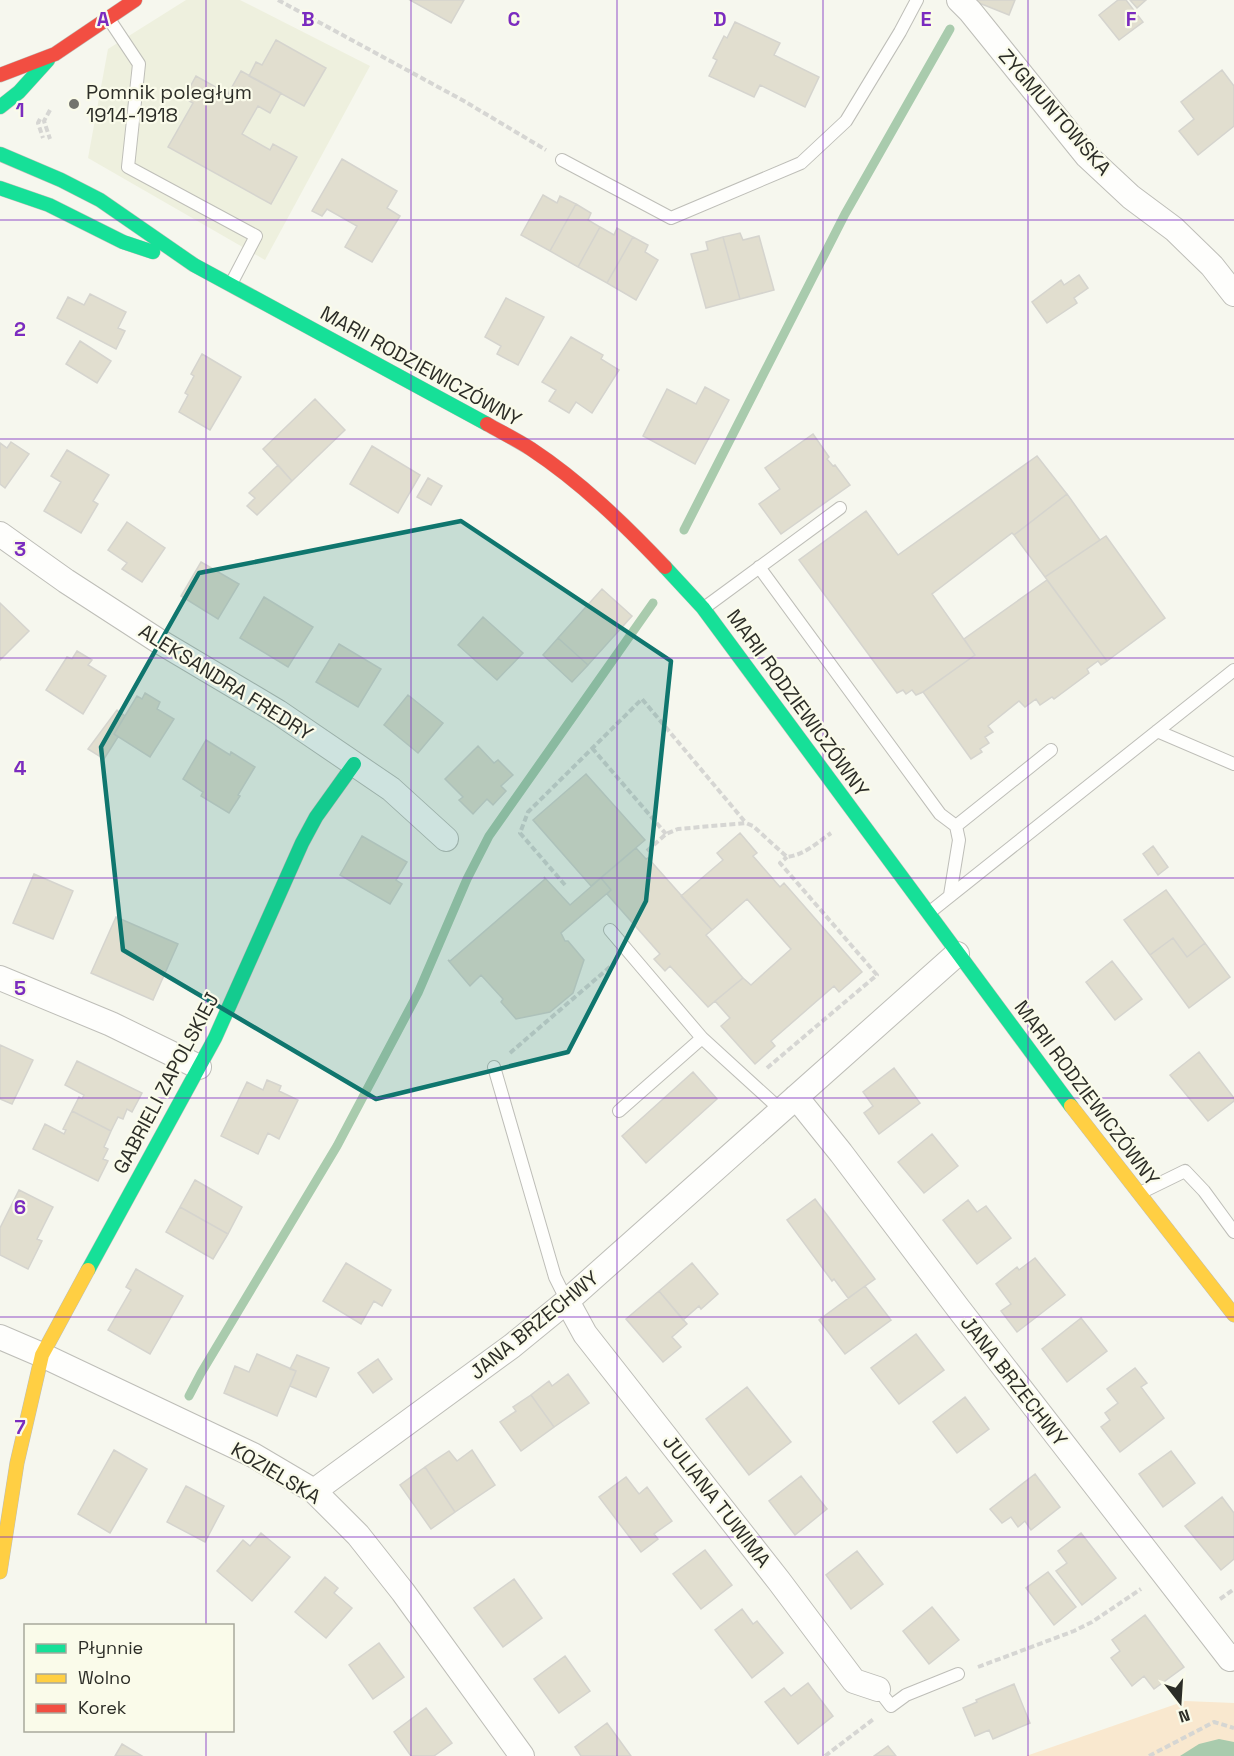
<svg xmlns="http://www.w3.org/2000/svg" width="1234" height="1756" viewBox="0 0 1234 1756" font-family="'Space Grotesk',sans-serif">
	<style>
		.built { fill: #eef0de }
		.green { fill: #f9e8cf }
		.water { fill: #a9cbad }
		.lines { fill: none; stroke-linecap: round; stroke-linejoin: round }
		.stream { stroke: #a9cbad; stroke-width: 9 }
		.building { fill: #e1decf; stroke: #d5d4ce; stroke-width: 1.5 }
		.lane-casing { stroke: #bebeb8; stroke-width: 14 }
		.street-casing { stroke: #bebeb8; stroke-width: 26 }
		.fast-casing { stroke: #bebeb8; stroke-width: 15 }
		.slow-casing { stroke: #bebeb8; stroke-width: 15 }
		.jam-casing { stroke: #bebeb8; stroke-width: 15 }
		.path { stroke: #d6d6d3; stroke-width: 4; stroke-dasharray: 6 3; stroke-linecap: butt }
		.lane { stroke: #fefefc; stroke-width: 12 }
		.street { stroke: #fefefc; stroke-width: 24 }
		.fast { stroke: #16e098; stroke-width: 14 }
		.slow { stroke: #ffcf43; stroke-width: 14 }
		.jam { stroke: #f24e42; stroke-width: 14 }
		.marked { fill: #0f766e; fill-opacity: 0.2; stroke: #0f766e; stroke-width: 4.5; stroke-linejoin: round }
		.grid { fill: none; stroke: #7b2cbf; stroke-width: 1.5; stroke-opacity: 0.55 }
		.poi-dot { fill: #73746d; stroke: #fafbea; stroke-width: 2 }
		.labels { text-anchor: middle; stroke-width: 4.5; stroke-linejoin: round; paint-order: stroke }
		.poi-label { font-size: 20px; fill: #2c2d27; stroke: #fafbea; text-anchor: start }
		.street-label { font-size: 20px; fill: #2c2d27; stroke: #fafbea }
		.grid-label { font-size: 20px; text-anchor: middle; font-weight: bold; fill: #7b2cbf; stroke: #fafbea; stroke-width: 4.5; stroke-linejoin: round; paint-order: stroke }
	</style>
	<rect width="100%" height="100%" fill="#f6f7ee"/>
	<path class="built" d="M186,0H240L370,66L265,260L88,158L108,49Z"/>
	<path class="green" d="M1185,1701L1234,1703V1756H1026Z"/>
	<path class="water" d="M1219,1739L1234,1742V1756H1180L1199,1744Z"/>
	<g class="lines">
		<path class="stream" d="M684,530L845,214L950,29
			M189,1396L201,1373L337,1146L418,993L467,879L489,836L653,603"/>
	</g>
	<path class="building" d="M410,0H464L451,23Z
		M975,0H1015L1009,15L974,1Z
		M1118,0H1126L1143,22L1119,40L1099,15Z
		M1130,0H1146L1137,8Z
		M735,22L780,43L774,55L819,77L805,107L760,85L754,97L709,76L717,60L713,58L724,36L727,38Z
		M276,40L326,68L304,106L249,76L256,62L262,65Z
		M1222,70L1234,86V126L1198,155L1179,131L1194,119L1181,102Z
		M241,71L281,93L270,113L258,106L242,134L270,150L273,144L297,157L271,204L168,147L193,103L184,98L196,76L228,94Z
		M342,159L397,191L387,208L400,216L372,262L345,247L357,226L327,209L322,216L312,211Z
		M543,195L557,203L560,196L576,204L550,251L521,235Z
		M576,204L591,213L588,220L600,227L578,267L550,251Z
		M600,227L614,235L617,228L633,237L607,283L578,267Z
		M740,233L743,240L759,236L774,290L740,299L723,237Z
		M633,237L648,245L645,252L658,260L636,300L607,283Z
		M723,237L740,299L706,308L691,254L708,250L706,242Z
		M1079,275L1088,288L1074,298L1077,303L1047,323L1032,302L1061,280L1064,285Z
		M90,294L126,312L118,328L125,331L116,349L57,318L68,297L84,305Z
		M506,298L544,317L518,365L497,354L501,346L485,337Z
		M571,337L603,355L601,359L619,370L592,413L576,402L569,413L549,401L556,390L542,382Z
		M80,341L111,361L97,383L66,364Z
		M202,354L241,377L210,430L179,412L188,395L185,393L194,376L191,374Z
		M705,387L729,400L695,464L643,436L667,389L696,404Z
		M315,399L345,430L292,481L263,449Z
		M813,434L829,457L827,459L833,466L835,465L850,485L781,534L759,504L780,489L765,468Z
		M11,442L29,454L5,488L0,484V443L7,448Z
		M372,446L420,475L398,513L350,484Z
		M67,450L109,475L93,501L98,504L81,533L44,511L61,482L51,476Z
		M1037,456L1067,494L1014,535L1012,533L932,594L975,655L923,692L916,695L912,690L906,694L903,690L897,693L799,560L866,511L898,555Z
		M278,465L292,481L257,515L247,506L255,498L249,493Z
		M428,478L442,486L431,505L417,497Z
		M1067,494L1100,540L1045,577L1014,535Z
		M127,522L165,548L142,582L122,569L127,563L108,550Z
		M1106,536L1165,618L1107,661L1045,577Z
		M201,562L239,584L218,619L181,596Z
		M1047,580L1107,661L1101,665L1098,661L1087,669L1089,673L1054,699L1052,697L1040,705L1036,699L1025,707L1019,701L988,726L993,732L985,737L989,743L980,749L982,752L971,759L923,692L975,655L964,639Z
		M602,589L632,616L588,665L558,638Z
		M264,597L313,627L288,667L240,638Z
		M0,603L29,631L0,660Z
		M483,617L523,653L497,680L458,645Z
		M558,638L588,665L572,682L543,655Z
		M339,644L381,669L358,707L316,682Z
		M77,651L92,660L88,665L106,676L83,714L46,690L67,657L72,659Z
		M145,693L160,702L157,709L174,719L150,757L114,734L137,696L142,699Z
		M408,695L443,723L418,753L384,725Z
		M117,710L125,716L114,734L118,737L104,759L88,749Z
		M206,740L230,755L231,752L255,767L238,795L240,796L229,813L201,796L203,792L183,779Z
		M478,746L494,763L498,760L513,775L501,786L506,791L493,805L487,799L473,814L459,800L463,797L445,779Z
		M586,774L645,840L591,886L533,820Z
		M740,833L757,853L753,856L780,887L784,883L862,972L839,992L834,986L771,1041L775,1046L755,1064L721,1026L730,1018L715,1001L743,978L751,985L791,949L747,899L712,930L681,896L723,860L717,853Z
		M362,836L407,862L396,880L402,884L390,904L340,875Z
		M1153,846L1168,867L1158,875L1143,854Z
		M636,848L646,859L648,858L712,930L706,935L743,978L708,1007L670,966L665,971L654,959L660,954L607,894L611,890L601,878Z
		M34,874L73,891L53,939L13,923Z
		M544,877L570,905L601,878L611,890L561,933L565,941H568L584,960L573,993L550,1012L516,1019L501,1002L503,999L481,975L470,986L448,960L450,961L545,879Z
		M1166,890L1205,943L1187,957L1173,938L1150,955L1124,920Z
		M116,917L178,944L153,1000L91,973Z
		M1173,938L1187,957L1205,943L1230,977L1189,1008L1150,955Z
		M1112,961L1142,999L1115,1020L1086,982Z
		M0,1045L33,1060L12,1104L0,1099Z
		M1199,1052L1234,1098V1101L1208,1121L1170,1075Z
		M77,1061L142,1093L132,1112L127,1109L123,1119L118,1117L111,1131L72,1111L79,1097L82,1099L84,1095L65,1085Z
		M894,1068L920,1103L879,1134L864,1113L873,1106L863,1092Z
		M693,1072L717,1099L646,1163L622,1136Z
		M267,1080L281,1086L279,1091L298,1100L279,1139L268,1133L258,1154L221,1136L247,1082L263,1090Z
		M72,1111L111,1131L104,1147L108,1149L103,1159L108,1161L98,1181L33,1149L45,1124L64,1134L66,1130L63,1129Z
		M932,1134L958,1166L924,1193L898,1162Z
		M195,1180L242,1207L228,1234L180,1207Z
		M19,1190L53,1207L37,1239L42,1241L28,1269L0,1255V1228Z
		M815,1199L875,1279L848,1298L834,1279L832,1281L787,1220Z
		M968,1200L977,1212L986,1206L1011,1238L977,1264L943,1220Z
		M180,1207L228,1234L213,1259L166,1232Z
		M1035,1258L1065,1295L1017,1332L1001,1311L1011,1304L996,1284L1017,1267L1019,1270Z
		M346,1263L391,1290L382,1306L374,1301L361,1324L323,1301Z
		M692,1263L718,1294L701,1309L699,1306L683,1320L659,1291Z
		M136,1269L183,1296L150,1354L108,1330L131,1290L126,1287Z
		M865,1286L891,1320L845,1354L819,1320Z
		M659,1291L687,1324L672,1337L681,1347L663,1362L626,1319Z
		M1081,1318L1107,1351L1067,1382L1042,1349Z
		M916,1334L944,1370L899,1404L871,1368Z
		M257,1354L296,1371L277,1416L224,1393L235,1366L249,1372Z
		M297,1355L329,1368L316,1397L290,1386L296,1371L290,1369Z
		M378,1359L392,1379L373,1393L358,1373Z
		M1135,1368L1147,1383L1141,1387L1164,1418L1120,1452L1101,1427L1110,1420L1105,1413L1118,1403L1107,1389Z
		M568,1374L589,1403L554,1427L531,1395L549,1381L552,1386Z
		M747,1387L791,1442L749,1475L706,1419Z
		M531,1395L554,1427L521,1451L500,1422L516,1411L513,1407Z
		M965,1397L989,1429L957,1453L933,1422Z
		M114,1450L147,1469L110,1533L78,1514Z
		M472,1450L495,1485L455,1512L425,1467L449,1451L457,1461Z
		M1171,1451L1195,1483L1163,1507L1139,1474Z
		M425,1467L455,1512L431,1529L400,1485Z
		M1035,1474L1060,1507L1031,1530L1025,1521L1018,1527L1011,1517L1002,1523L990,1509Z
		M801,1476L827,1509L795,1535L769,1501Z
		M626,1477L639,1494L647,1487L672,1521L654,1534L658,1539L641,1552L599,1497Z
		M186,1486L224,1506L205,1542L167,1522Z
		M1222,1497L1234,1513V1559L1221,1570L1185,1526Z
		M261,1533L290,1557L252,1601L217,1571L243,1540L250,1546Z
		M1081,1533L1116,1578L1082,1605L1056,1571L1067,1563L1058,1551Z
		M705,1550L732,1585L701,1609L673,1574Z
		M857,1551L883,1584L851,1609L826,1575Z
		M1048,1572L1076,1607L1054,1625L1026,1588Z
		M325,1577L338,1588L334,1593L352,1608L326,1638L295,1612Z
		M514,1579L542,1618L503,1647L474,1608Z
		M932,1607L959,1640L929,1664L903,1631Z
		M742,1609L753,1624L757,1621L783,1653L752,1678L715,1630Z
		M1145,1615L1184,1667L1154,1689L1144,1676L1132,1686L1111,1658L1120,1651L1112,1640Z
		M379,1643L404,1677L373,1699L349,1665Z
		M565,1656L590,1691L559,1713L534,1679Z
		M808,1683L833,1716L798,1744L765,1702L784,1688L791,1696Z
		M1014,1684L1030,1723L993,1739L989,1730L975,1736L963,1708L977,1702L976,1700Z
		M426,1708L452,1743L434,1756H411L394,1732Z
		M607,1723L631,1756H581L575,1747Z
		M122,1744L142,1756H115Z
		M888,1746L896,1756H874Z"/>
	<g class="lines">
		<g class="lane-casing">
			<path id="lane" d="M109,19L139,64L128,167L256,236L231,284
				M562,160L671,218L801,163L846,121L900,32L917,0
				M759,567L940,814L956,826L959,840L950,895
				M704,608L840,508
				M1157,731L1234,764
				M956,826L1051,750
				M930,912L1234,670
				M610,930L702,1038L781,1110
				M494,1067L555,1277L567,1301
				M619,1111L702,1038
				M1140,1193L1185,1171L1204,1191L1234,1232
				M878,1689L891,1706L906,1695L958,1674"/>
		</g>
		<g class="street-casing">
			<path id="street" d="M959,0L970,11L1087,156L1131,197L1174,229L1212,266L1234,294
				M0,534L66,581L157,640L278,712L391,789L446,839
				M0,978L111,1024L199,1067
				M796,1097L841,1153L958,1308L1230,1659L1234,1656
				M567,1301L585,1334L779,1581L854,1681L878,1689
				M0,1337L42,1355L253,1455L314,1491L358,1535L403,1592L522,1756
				M314,1491L512,1346L567,1301L957,954"/>
		</g>
		<g class="fast-casing">
			<path id="fast" d="M0,107L19,92L48,60
				M0,154L61,180L100,200L194,265L487,424
				M0,188L49,205L123,242L153,252
				M665,567L703,608L1071,1106
				M88,1270L215,1038L302,843L316,817L354,764"/>
		</g>
		<g class="slow-casing">
			<path id="slow" d="M1071,1106L1234,1315
				M0,1572L17,1463L42,1355L88,1270"/>
		</g>
		<g class="jam-casing">
			<path id="jam" d="M0,75L55,54L135,0
				M487,424C501,432 517,440 531,449C581,482 624,524 665,567"/>
		</g>
		<path class="path" d="M278,0L464,101L546,150
			M50,110L44,121L50,139
			M40,119L38,123L43,138
			M592,748L666,834
			M647,851L666,834L678,829L746,823L753,826L787,857C804,855 817,843 831,833
			M565,885L520,833L528,812L642,699L746,823
			M510,1053L611,966
			M767,1068L877,975L780,863L787,857
			M1220,1599L1234,1589
			M978,1667L1074,1631L1092,1622L1141,1589
			M825,1756L875,1718
			M1149,1756L1214,1722L1234,1728"/>
		<use href="#lane" class="lane"/>
		<use href="#street" class="street"/>
		<use href="#fast" class="fast"/>
		<use href="#slow" class="slow"/>
		<use href="#jam" class="jam"/>
	</g>
	<path class="marked" d="M461,521L671,661L646,901L568,1052L376,1099L123,950L101,747L199,573Z"/>
	<path class="grid" d="M206,0V1626M411,0V1756M617,0V1756M823,0V1756M1028,0V1756M0,220H1234M0,439H1234M0,658H1234M0,878H1234M0,1098H1234M0,1317H1234M0,1537H1234M206,1730V1756"/>
	<circle class="poi-dot" cx="74" cy="104" r="6"/>
	<g class="labels">
		<g class="poi-label">
			<text x="86" y="99">Pomnik poległym<tspan x="86" dy="23">1914-1918</tspan></text>
		</g>
		<g class="street-label">
			<text transform="translate(1055 112) rotate(49)" y="7">ZYGMUNTOWSKA</text>
			<text transform="translate(421 366) rotate(29)" y="7">MARII RODZIEWICZÓWNY</text>
			<text transform="translate(226 682) rotate(32)" y="7">ALEKSANDRA FREDRY</text>
			<text transform="translate(798 703) rotate(54)" y="7">MARII RODZIEWICZÓWNY</text>
			<text transform="translate(166 1083) rotate(-62)" y="7">GABRIELI ZAPOLSKIEJ</text>
			<text transform="translate(1087 1093) rotate(53)" y="7">MARII RODZIEWICZÓWNY</text>
			<text transform="translate(534 1325) rotate(-39)" y="7">JANA BRZECHWY</text>
			<text transform="translate(1014 1381) rotate(52)" y="7">JANA BRZECHWY</text>
			<text transform="translate(276 1473) rotate(31)" y="7">KOZIELSKA</text>
			<text transform="translate(717 1501) rotate(52)" y="7">JULIANA TUWIMA</text>
		</g>
	</g>
	<g class="grid-label">
		<text x="103" y="26">A</text>
		<text x="308" y="26">B</text>
		<text x="514" y="26">C</text>
		<text x="720" y="26">D</text>
		<text x="926" y="26">E</text>
		<text x="1131" y="26">F</text>
		<text x="20" y="117">1</text>
		<text x="20" y="336">2</text>
		<text x="20" y="556">3</text>
		<text x="20" y="775">4</text>
		<text x="20" y="995">5</text>
		<text x="20" y="1214">6</text>
		<text x="20" y="1434">7</text>
	</g>
	<rect x="24" y="1624" width="210" height="108" fill="#fafbea" stroke="#a8a99c" stroke-width="1.5"/>
	<rect x="36" y="1644" width="30" height="9" fill="#16e098" stroke="#a8a99c" stroke-width="1.5"/>
	<text x="78" y="1654" font-size="18" fill="#2c2d27">Płynnie</text>
	<rect x="36" y="1674" width="30" height="9" fill="#ffcf43" stroke="#a8a99c" stroke-width="1.5"/>
	<text x="78" y="1684" font-size="18" fill="#2c2d27">Wolno</text>
	<rect x="36" y="1704" width="30" height="9" fill="#f24e42" stroke="#a8a99c" stroke-width="1.5"/>
	<text x="78" y="1714" font-size="18" fill="#2c2d27">Korek</text>
	<g transform="translate(1180 1702) rotate(163)" stroke="#fafbea" stroke-width="4.5" paint-order="stroke">
	<path d="M0-4.5L10 22L0 15L-10 22Z" fill="#2c2d27"/>
	<text y="-9" font-size="16" font-weight="bold" text-anchor="middle" fill="#2c2d27">N</text>
	</g>
</svg>
